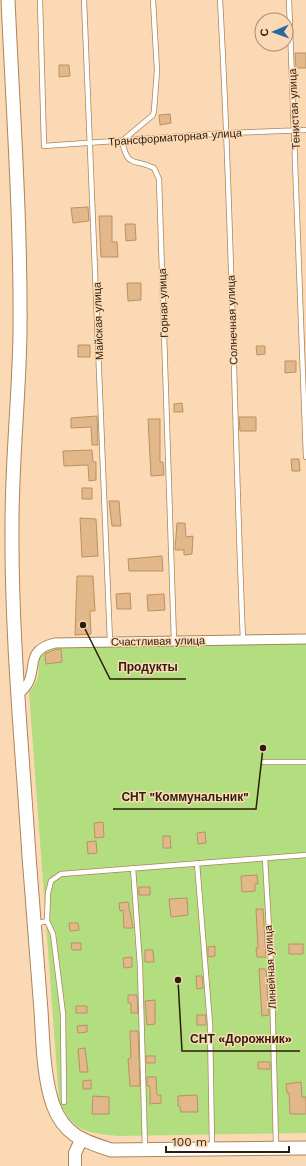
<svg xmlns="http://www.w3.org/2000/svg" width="306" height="1166" viewBox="0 0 306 1166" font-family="'Work Sans',sans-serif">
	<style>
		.green { fill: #b2de7f }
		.building { fill: #e2b88a; stroke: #b99164 }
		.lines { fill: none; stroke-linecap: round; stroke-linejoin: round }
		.service-casing { stroke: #ac8558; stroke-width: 6 }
		.minor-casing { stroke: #ac8558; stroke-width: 11 }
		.tertiary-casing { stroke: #ac8558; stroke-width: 14 }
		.secondary-casing { stroke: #ac8558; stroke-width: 15 }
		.service { stroke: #fff; stroke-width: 4.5 }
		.minor { stroke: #fff; stroke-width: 9 }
		.tertiary { stroke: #fff; stroke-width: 12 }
		.secondary { stroke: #fff; stroke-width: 13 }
		.labels { text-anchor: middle; stroke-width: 3; stroke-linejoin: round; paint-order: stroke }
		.street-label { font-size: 11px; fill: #2d1d0b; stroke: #fbd9b4 }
		.leader { fill: none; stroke: #2d1d0b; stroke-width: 1.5 }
		.callout-dot { fill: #2d1d0b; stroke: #fbd9b4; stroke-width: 1.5 }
		.callout-label { font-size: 12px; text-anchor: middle; font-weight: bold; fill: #2d1d0b; stroke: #fbd9b4; stroke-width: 3; stroke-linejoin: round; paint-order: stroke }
	</style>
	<rect width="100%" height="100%" fill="#fbd9b4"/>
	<path class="green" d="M306,639V1133L119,1136C87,1133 72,1132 59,1100L29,692C45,675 34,666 42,649L57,646Z"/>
	<path class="building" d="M295,53H306V68H296Z
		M59,65H69L70,76L59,77Z
		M170,114L171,123L160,125L159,115Z
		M88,207L89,221L73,223L71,208Z
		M99,216H112V242H117L118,257H101Z
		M125,224H135L136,240L126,241Z
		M127,283H141V300L128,301Z
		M78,345H90V357H78Z
		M256,346H265V354L257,355Z
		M285,361H296V372L285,373Z
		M182,403L183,412H174V404Z
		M97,416L98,445H92L91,427L71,428V418Z
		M239,417H256V431H240Z
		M148,419H160V462H163L164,475L151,476Z
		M92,450L93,462H96V480L89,481L88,465L64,466L63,451Z
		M291,459H299L300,471H292Z
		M82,488H92V499H82Z
		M109,501H119L121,526H112Z
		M80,518L96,519L98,556L82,557Z
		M177,523H185L186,537L193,536L192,554L184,555V550H175Z
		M162,556L163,571H129L128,559Z
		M77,576H93L95,611H90L91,634L75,635Z
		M130,593L131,609H117L116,594Z
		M164,594L165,610L148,611L147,595Z
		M61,649L62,662L46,664L45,654L54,650Z
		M103,822L104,837L95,838L94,823Z
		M205,832L206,843L198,844L197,833Z
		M163,836H170L171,848H163Z
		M96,841L97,853L88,854L87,842Z
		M257,875L258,884H255V891L242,892L241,876Z
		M139,887H150V895H139Z
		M187,898L188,915L171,917L169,899Z
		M128,902L133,928H124L123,910L120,911L119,903Z
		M256,909H263L266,957H257L256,948H258Z
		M69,923H78L79,930L70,931Z
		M71,943H81V950H72Z
		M289,944H303V954H289Z
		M215,946V956L208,957V947Z
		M145,950H153L154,962H145Z
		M132,957V967L124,968L123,958Z
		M259,969H266L269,1015L262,1016Z
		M196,976H202L203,988L197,989Z
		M128,995H137L138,1013H131V1003H128Z
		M155,1000V1024L147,1025L145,1001Z
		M76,1006H87V1013H76Z
		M197,1015H206V1025H197Z
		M87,1025V1032L78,1033L77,1026Z
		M130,1031H138L140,1086H130L128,1059L131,1058Z
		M85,1048L88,1072H80L78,1049Z
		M146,1056H155V1063H146Z
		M258,1062H270V1069H258Z
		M147,1077H156L157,1095H161V1103L150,1104V1086H147Z
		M91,1080V1089H83V1081Z
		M301,1082L302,1097H306V1114H290L289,1093H287L286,1084Z
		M197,1095L198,1112H181L180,1106H178V1096Z
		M93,1096L109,1097V1114H92Z"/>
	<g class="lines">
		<g class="service-casing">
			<path id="service" d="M40,0L44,146L227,133L306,130
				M84,0L110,642
				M153,0L157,70L154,111L153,115L122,141C128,169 134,158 154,168L159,179L174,641
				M220,0C232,213 234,426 243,640
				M289,0L306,457
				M264,762H306
				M265,858L272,983L276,1146
				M197,863L210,1024L212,1147
				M133,868L140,966L145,1148
				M47,921L53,934L63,1014L64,1102
				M35,924L47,921L48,893L51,881L61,874L306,855"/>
		</g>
		<g class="minor-casing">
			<path id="minor" d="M18,694C44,676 19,651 55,643L306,639"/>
		</g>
		<g class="tertiary-casing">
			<path id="tertiary" d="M75,1166V1153L81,1140"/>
		</g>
		<g class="secondary-casing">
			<path id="secondary" d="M8,0C13,111 21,222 20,333C19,397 12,460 12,523C11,634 22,746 29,856C33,908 37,959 41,1011C43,1042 43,1075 53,1105C64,1135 83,1141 111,1150L306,1148"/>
		</g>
		<use href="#service" class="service"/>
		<use href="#minor" class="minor"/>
		<use href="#tertiary" class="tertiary"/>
		<use href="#secondary" class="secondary"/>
	</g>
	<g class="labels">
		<g class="street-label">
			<text transform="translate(294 109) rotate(-93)" y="4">Тенистая улица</text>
			<text transform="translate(175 137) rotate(-4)" y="4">Трансформаторная улица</text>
			<text transform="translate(163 303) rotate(-92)" y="4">Горная улица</text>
			<text transform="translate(232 320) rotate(-92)" y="4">Солнечная улица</text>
			<text transform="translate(98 321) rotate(-92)" y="4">Майская улица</text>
			<text transform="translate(158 641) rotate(-1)" y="4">Счастливая улица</text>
			<text transform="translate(270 967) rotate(-93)" y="4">Линейная улица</text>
		</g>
	</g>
	<path class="leader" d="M83 625L110 679H186M263 748L256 809H113M178 980L182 1051H300"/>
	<g class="callout-dot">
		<circle cx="83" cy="625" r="4"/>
		<circle cx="263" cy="748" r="4"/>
		<circle cx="178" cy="980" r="4"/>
	</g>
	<g class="callout-label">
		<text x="148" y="671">Продукты</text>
		<text x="185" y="801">СНТ "Коммунальник"</text>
		<text x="241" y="1043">СНТ «Дорожник»</text>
	</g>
	<g transform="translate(274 32) rotate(268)"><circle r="19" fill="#fbd9b4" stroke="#a98e70"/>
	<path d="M0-3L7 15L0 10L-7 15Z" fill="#2b689f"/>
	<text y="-6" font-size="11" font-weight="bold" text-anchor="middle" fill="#2d1d0b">С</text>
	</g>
	<path d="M166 1146v6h123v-6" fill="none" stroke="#2d1d0b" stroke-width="2"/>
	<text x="172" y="1146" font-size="12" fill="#2d1d0b" stroke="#fbd9b4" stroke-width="3" paint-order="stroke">100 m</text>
</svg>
